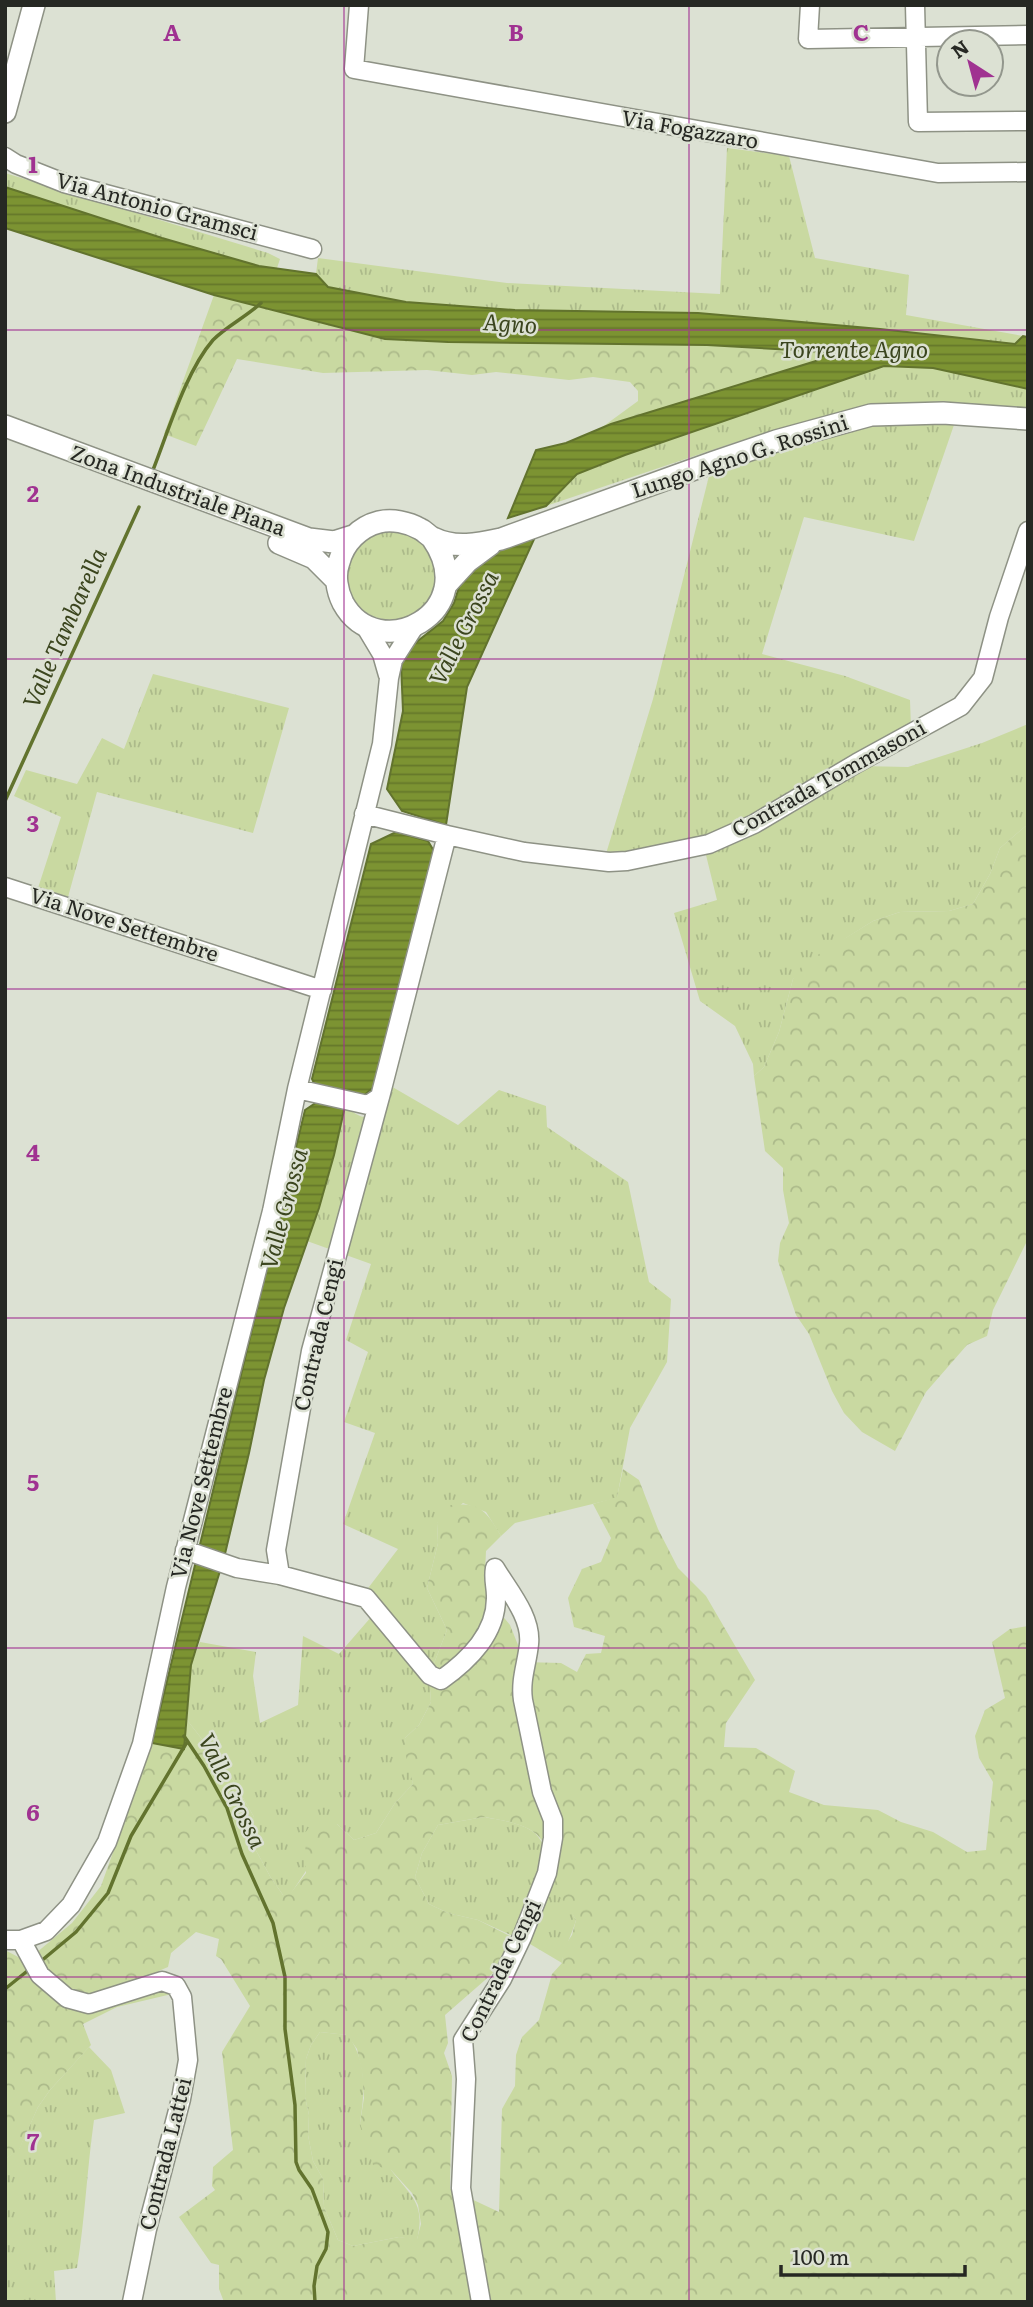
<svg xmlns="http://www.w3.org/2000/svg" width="1033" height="2307" viewBox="0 0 1033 2307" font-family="Literata,serif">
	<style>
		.grass { fill: url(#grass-tufts) }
		.forest { fill: url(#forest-crowns); fill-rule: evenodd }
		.water { fill: url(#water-rules); stroke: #62732e; stroke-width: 2 }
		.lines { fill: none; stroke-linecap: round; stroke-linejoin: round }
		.stream { stroke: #62732e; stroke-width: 3.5 }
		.minor-casing { stroke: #8e9285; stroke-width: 21 }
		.major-casing { stroke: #8e9285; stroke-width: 24 }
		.minor { stroke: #fff; stroke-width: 18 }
		.major { stroke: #fff; stroke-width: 21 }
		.grid { fill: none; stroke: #a03291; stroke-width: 2; stroke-opacity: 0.55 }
		.labels { text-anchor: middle; stroke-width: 5; stroke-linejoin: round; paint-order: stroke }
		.street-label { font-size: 21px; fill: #262823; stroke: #dce1d3 }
		.water-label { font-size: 23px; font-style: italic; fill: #3b451e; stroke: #dce1d3 }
		.grid-label { font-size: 23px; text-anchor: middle; font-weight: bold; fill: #a03291; stroke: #dce1d3; stroke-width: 5; stroke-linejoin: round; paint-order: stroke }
	</style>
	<defs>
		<pattern id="grass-tufts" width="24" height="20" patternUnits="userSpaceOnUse" patternTransform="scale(1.75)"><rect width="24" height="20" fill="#c9d9a1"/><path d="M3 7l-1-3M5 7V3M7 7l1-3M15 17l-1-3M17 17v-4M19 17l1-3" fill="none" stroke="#acba8a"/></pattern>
		<pattern id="forest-crowns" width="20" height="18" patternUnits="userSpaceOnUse" patternTransform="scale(1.75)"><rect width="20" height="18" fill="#c9d9a1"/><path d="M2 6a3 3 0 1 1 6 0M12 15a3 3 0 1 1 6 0" fill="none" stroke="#acba8a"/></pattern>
		<pattern id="water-rules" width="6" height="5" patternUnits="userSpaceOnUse" patternTransform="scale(1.75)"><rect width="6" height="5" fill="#7c9332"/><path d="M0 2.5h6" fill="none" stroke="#65782a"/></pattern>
	</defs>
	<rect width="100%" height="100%" fill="#dce1d3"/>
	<path class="grass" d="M727,148L789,156L815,258L909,275L906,315L1023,336L1015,344L880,329L698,313L515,310L406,302L328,287L316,274L318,258L507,283L720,294Z
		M5,173L268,253L280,259L277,268L259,266L162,238L5,187Z
		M884,366L933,368L1028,389V408L932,402L894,404L841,412L733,443L546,506L577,474L625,455Z
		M955,422L914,541L804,517L762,654L845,676L910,700L911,728L757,817L695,844L605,857L653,699L710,472L845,431L896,423Z
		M346 575a45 45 0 1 1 90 0a45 45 0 1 1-90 0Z
		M153,674L289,708L253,833L97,792L68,897L38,888L61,817L14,796L26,770L77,784L102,738L124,749Z
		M1028,724V824L1000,848L990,874L973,904L949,911L900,912L873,921L846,938L793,979L779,1032L764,1067L754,1076L753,1064L735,1026L700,1001L674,913L717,900L705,851L861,766L908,767L982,743Z
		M389,1085L458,1125L499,1090L546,1106L547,1127L628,1182L649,1282L671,1299L667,1362L630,1428L617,1498L515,1523L501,1536L486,1512L463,1503L437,1523L438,1543L427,1588L447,1630L429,1676L431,1702L419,1725L405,1738L413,1784L395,1803L376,1833L354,1840L337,1824L290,1895H283L271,1878L252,1843L254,1817L230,1775L187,1720L191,1665L200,1642L256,1652L253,1676L260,1723L298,1705L303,1636L339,1654L372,1616L359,1600L398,1549L343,1524L375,1433L344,1422L368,1352L346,1340L371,1264L307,1241L334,1155L345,1106C349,1109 355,1114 360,1116C375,1122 384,1095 389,1085Z
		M484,1817C500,1820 518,1822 532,1831C548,1840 564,1900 576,1920C572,1935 564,1947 562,1963L530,1944L478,1920L448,1913L429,1904L415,1877L422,1853L438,1825Z
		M320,2032L348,2035C367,2062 365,2091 360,2123C370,2139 379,2156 391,2170C411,2196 426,2204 417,2240L399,2237L353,2246L338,2240L324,2207L323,2179L313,2161L308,2135L309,2115L305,2097L306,2059L311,2045Z
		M89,2047L111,2070L125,2113L94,2120C87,2169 85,2219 77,2268L54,2271L56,2302H5V2159L19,2149L38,2107L50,2090Z"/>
	<path class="forest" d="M214,295L385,339L429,342L707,345L829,352L816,361L601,428L638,401V391L630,382L593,377L569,380L496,372L472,375L427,370L323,373L237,359L196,446L164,434Z
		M1028,824V1239L993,1310L987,1336L967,1345L926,1392L895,1451L862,1432L844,1413L832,1391L809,1334L796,1315L778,1261L780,1243L789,1223L783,1190V1168L765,1151L754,1076L764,1067L779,1032L793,979L803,964L873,921L900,912L949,911L973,904L990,874L1000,848Z
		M623,1469L639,1480L658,1529L678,1568L706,1596L755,1680L726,1723L724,1747L756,1748L795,1771L789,1792L824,1805L878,1810L901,1822L933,1832L967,1852L986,1850L993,1782L979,1758L975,1736L985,1710L1005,1698L992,1642L1010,1629L1028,1626V2302H224L219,2289V2265L211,2263L179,2217L215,2190L212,2186L213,2167L233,2150L222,2052L250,2006L221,1959L216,1956L219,1939L196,1932L171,1953L168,1967C147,1976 95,2002 74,1992C59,1986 43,1967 36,1953L72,1923L101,1886L152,1743L184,1748L187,1720L230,1775L254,1817L252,1843L271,1878L283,1895L290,1894L306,1873L305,1833L316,1818L337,1824L354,1840L376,1833L395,1803L413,1784L406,1756L405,1738L419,1725L431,1702L429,1676L447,1630L427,1588L438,1543L437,1523L444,1506C478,1501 485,1508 501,1536L486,1551L485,1573L491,1602L510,1625L522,1655V1662L561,1663L577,1672L586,1654L601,1653L605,1636L574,1627L568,1598L582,1569L601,1562L611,1538L593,1504L617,1497ZM484,1817C504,1821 538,1824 545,1847C547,1856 543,1866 546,1874C553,1890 567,1904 576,1920L572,1935L564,1947L562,1963L552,1974L539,2020L522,2037L516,2055L515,2086L502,2109L499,2212L450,2189L452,2076L444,2053L448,2043L445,2015L492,1974L512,1937L478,1920L448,1913L429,1904L415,1877L422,1853L438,1825ZM320,2032L347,2035L357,2049L362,2072L364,2098L360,2123L373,2165L391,2170L412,2193L418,2205L421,2224L417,2239L399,2237L353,2246L338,2240L324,2207L323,2179L313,2161L308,2135L309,2115L305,2097L306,2059L311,2045Z
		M5,1950L20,1958L34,1977L68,2006L165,1987L176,1993L117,2007L83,2024L91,2045L50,2090L38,2107L19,2150L5,2159Z"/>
	<path class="water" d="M5,187L162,238L259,266L316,274L328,287L406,302L515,310L698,313L880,329L1015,344L1023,336L1028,337V389L933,368L884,366L625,455L577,474L546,506L508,518L536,450L566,443L611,424L816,361L828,352L707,345L448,342L385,339L214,295L5,228Z
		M535,537L467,687L446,825L402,811L387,789L403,711L401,663L409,648L443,621L454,603L460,584L490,554Z
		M396,832L428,841L435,853L375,1086L361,1098L317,1089L312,1079L371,844Z
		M317,1102L345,1106L334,1155L319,1208L284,1308L264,1380L249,1453L224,1558L191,1665L184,1749L152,1743L305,1110Z"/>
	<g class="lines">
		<path class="stream" d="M153,470C168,432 186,371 213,340C227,326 246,317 261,303
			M5,801L139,507
			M184,1736L204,1766L227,1808L242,1854L273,1923L285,1977V2029L295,2105L296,2162L299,2170L312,2189L328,2232L326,2249L317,2266L314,2286L315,2302
			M40,1962L76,1932L108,1893L131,1836L187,1742
			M5,1989L31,1968"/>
		<g class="minor-casing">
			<path id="minor" d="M359,5L354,69L938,173L1028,172
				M810,5L808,39L1028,35
				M915,5L918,122L1028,121
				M5,157L16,164L64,183L312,249
				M364,624L382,654L388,675
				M364,814L447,835
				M5,887L322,990
				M297,1089L368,1105L380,1097L447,835L524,852L609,862L627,861L709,844L754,824L857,763L961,706L983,678L999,617L1028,531
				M380,1097L311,1351L276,1550L280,1575L366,1598L430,1675L441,1680C469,1660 497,1633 496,1596C496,1586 493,1579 495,1568C508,1590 532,1617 529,1644C527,1664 520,1680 523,1700L542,1792L553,1820V1838L547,1873L522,1937L502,1979L463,2040L466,2079L461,2188L481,2302
				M185,1550L237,1568L280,1575
				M5,1940H21L46,1931L71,1905L107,1842L142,1744L176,1587L272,1211L297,1089L382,744L389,678L393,660L414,627
				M21,1940L40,1975L67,1998L89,2004L162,1981L176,1986L182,1997L188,2060L181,2099L147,2229L132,2302"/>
		</g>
		<g class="major-casing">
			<path id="major" d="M5,112L34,5
				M5,426L309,539L334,542L353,536
				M432,538C484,612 378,667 343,603C337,591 334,575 339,562C344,543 359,527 379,522C392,519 408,522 420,529C425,531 428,536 433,538C455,549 478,544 501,539L714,462L776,441L871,415L943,413L1028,419
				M279,543L314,558L336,580
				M446,585L468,561L491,544"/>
		</g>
		<use href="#minor" class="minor"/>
		<use href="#major" class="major"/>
	</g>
	<path class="grid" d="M344,5V2302M689,5V2302M5,330H1028M5,659H1028M5,989H1028M5,1318H1028M5,1648H1028M5,1977H1028"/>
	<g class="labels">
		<g class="street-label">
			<text transform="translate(690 130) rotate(10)" y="7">Via Fogazzaro</text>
			<text transform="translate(157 207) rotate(15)" y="7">Via Antonio Gramsci</text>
			<text transform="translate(740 457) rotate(-18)" y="7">Lungo Agno G. Rossini</text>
			<text transform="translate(178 491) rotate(20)" y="7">Zona Industriale Piana</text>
			<text transform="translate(829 779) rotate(-29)" y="7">Contrada Tommasoni</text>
			<text transform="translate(124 925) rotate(18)" y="7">Via Nove Settembre</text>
			<text transform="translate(319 1335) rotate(-77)" y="7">Contrada Cengi</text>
			<text transform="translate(202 1483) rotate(-76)" y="7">Via Nove Settembre</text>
			<text transform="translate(501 1971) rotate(-64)" y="7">Contrada Cengi</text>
			<text transform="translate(166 2154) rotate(-76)" y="7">Contrada Lattei</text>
		</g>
		<g class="water-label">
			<text transform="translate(510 324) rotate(4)" y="8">Agno</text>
			<text x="854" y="358">Torrente Agno</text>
			<text transform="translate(65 628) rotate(-66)" y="8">Valle Tambarella</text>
			<text transform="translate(464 628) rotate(-63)" y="8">Valle Grossa</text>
			<text transform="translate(284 1209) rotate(-75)" y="8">Valle Grossa</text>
			<text transform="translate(232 1791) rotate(64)" y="8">Valle Grossa</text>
		</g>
	</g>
	<g class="grid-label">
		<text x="172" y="41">A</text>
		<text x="516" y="41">B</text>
		<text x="861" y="41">C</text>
		<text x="33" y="173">1</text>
		<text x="33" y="502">2</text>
		<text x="33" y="832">3</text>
		<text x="33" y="1161">4</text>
		<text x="33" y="1491">5</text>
		<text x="33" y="1821">6</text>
		<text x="33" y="2150">7</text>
	</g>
	<rect width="1033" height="2307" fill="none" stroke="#262823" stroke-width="14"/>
	<g transform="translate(970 63) rotate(324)"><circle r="33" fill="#dce1d3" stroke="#93978d" stroke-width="2"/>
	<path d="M0-5L12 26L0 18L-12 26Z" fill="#a03291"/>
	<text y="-10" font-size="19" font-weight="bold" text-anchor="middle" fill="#262823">N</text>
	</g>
	<path d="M781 2265v10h184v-10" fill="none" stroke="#262823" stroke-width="3.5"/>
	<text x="792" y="2265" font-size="21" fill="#262823" stroke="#dce1d3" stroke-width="5" paint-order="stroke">100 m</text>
</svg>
